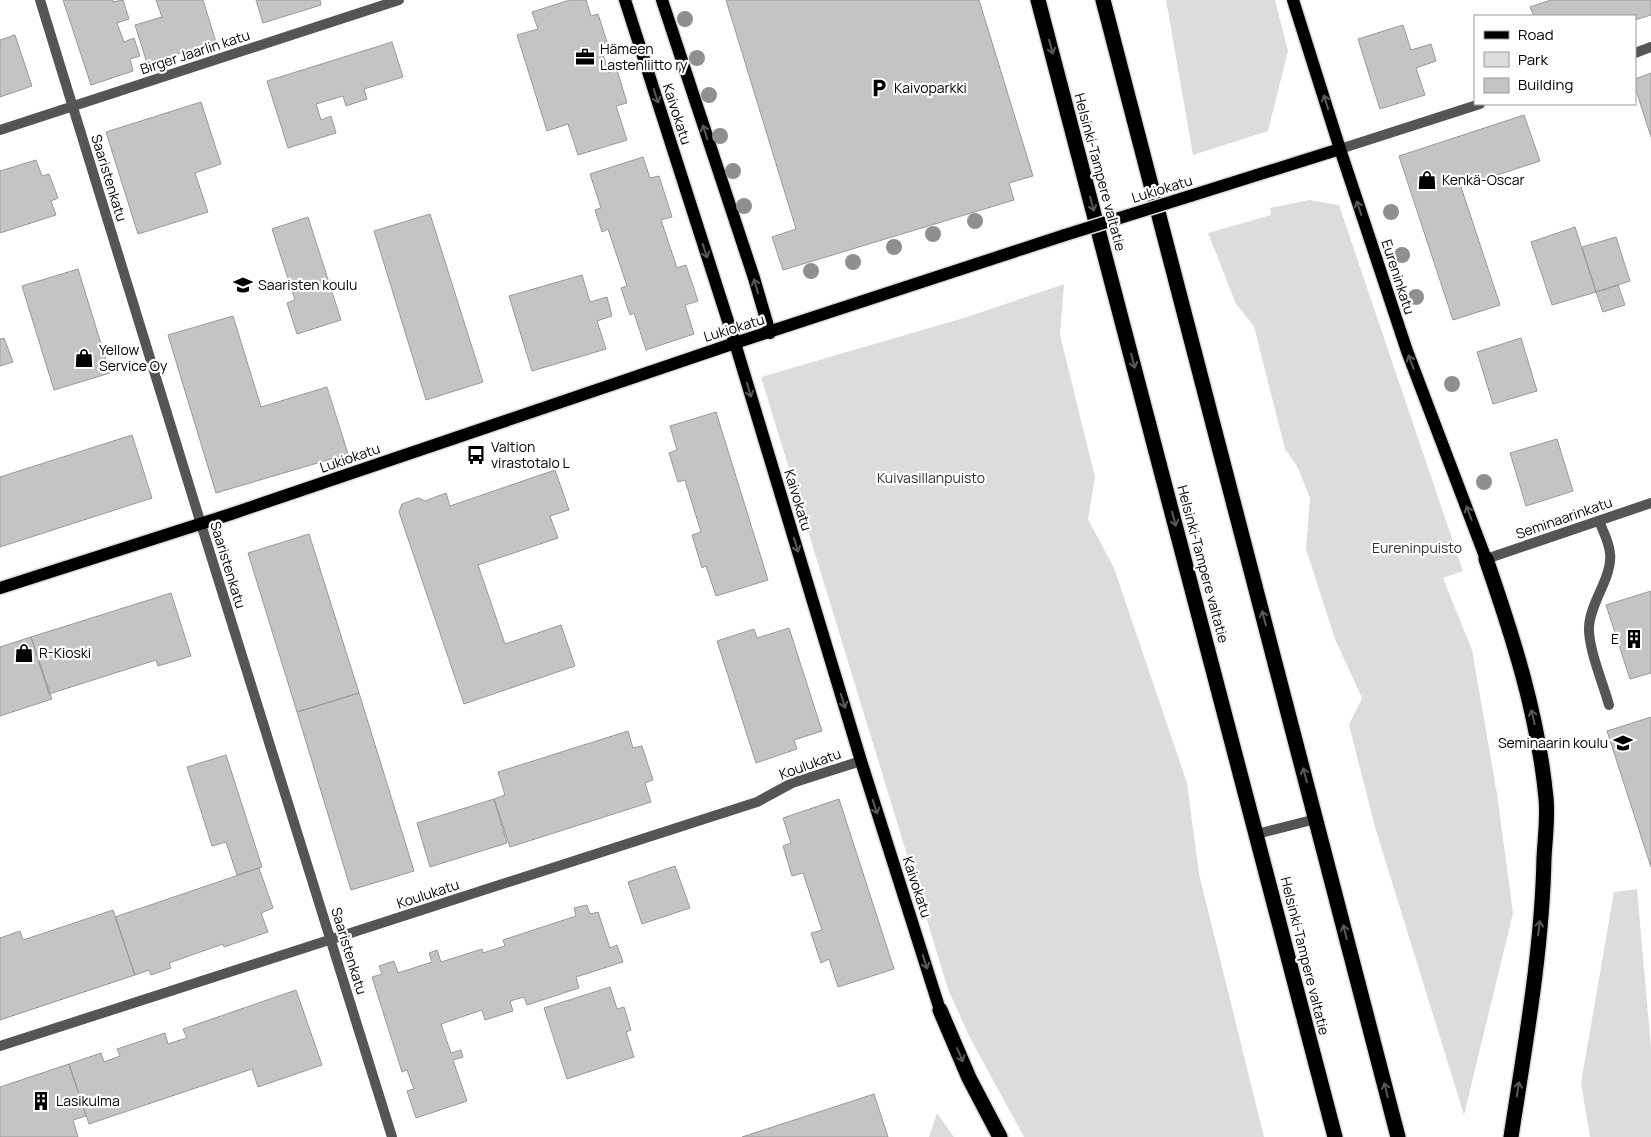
<svg xmlns="http://www.w3.org/2000/svg" width="1651" height="1137" viewBox="0 0 1651 1137" font-family="Manrope,sans-serif">
	<style>
		.green { fill: #dcdcdc }
		.building { fill: #c4c4c4; stroke: #999 }
		.lines { fill: none; stroke-linecap: round; stroke-linejoin: round }
		.primary-casing { stroke: #dbdbdb; stroke-width: 15 }
		.motorway-casing { stroke: #dbdbdb; stroke-width: 18 }
		.service { stroke: #555; stroke-width: 10 }
		.minor { stroke: #555; stroke-width: 10 }
		.tertiary { stroke: #555; stroke-width: 10 }
		.primary { stroke: #000; stroke-width: 12 }
		.motorway { stroke: #000; stroke-width: 15 }
		.primary-bridge-casing { stroke: #dbdbdb; stroke-width: 15; stroke-linecap: butt }
		.primary-bridge { stroke: #000; stroke-width: 12 }
		.tree { fill: #8f8f8f }
		.oneway { stroke: #595959 }
		.labels { text-anchor: middle; stroke-width: 4.5; stroke-linejoin: round; paint-order: stroke }
		.poi-label { font-size: 14px; fill: #000; stroke: #fff; text-anchor: start }
		.street-label { font-size: 14px; fill: #000; stroke: #fff }
		.park-label { font-size: 14px; fill: #333; stroke: #fff }
	</style>
	<rect width="100%" height="100%" fill="#fff"/>
	<path class="green" d="M1166,0H1275L1288,51L1268,131L1193,155Z
		M1309,200L1339,205L1463,571L1443,578L1472,650L1497,794L1513,913L1464,1115L1375,827L1349,725L1362,698L1335,639L1306,549L1310,498L1297,466L1285,449L1254,326L1236,304L1208,233L1271,215L1270,208Z
		M1064,284L1060,335L1095,477L1088,519L1114,568L1187,783L1199,874L1264,1137H1024L969,1036L948,989L761,377L967,317Z
		M1637,889L1651,1048V1137H1590L1581,1083L1614,892Z
		M937,1113L954,1137H929Z"/>
	<path class="building" d="M63,0H113V2L123,0L129,19L117,23L124,42L134,38L140,56L130,59L133,71L91,85Z
		M156,0H203L216,42L147,63L135,25L162,17Z
		M256,0H320L321,5L263,23Z
		M570,0H586L591,16L598,14L607,42L600,45L609,73L617,70L627,103L616,106L627,140L578,155L568,124L547,131L517,35L538,29L532,12Z
		M726,0H979L1033,176L1009,183L1014,200L783,270L772,237L796,229Z
		M1551,0H1651V15L1635,20V16H1534L1530,7Z
		M1403,25L1411,50L1431,44L1436,61L1416,68L1425,95L1380,109L1358,39Z
		M15,35L32,86L0,97V40Z
		M392,42L403,77L364,89L367,99L346,106L343,96L316,104L321,120L331,116L336,133L288,148L267,81Z
		M1651,73V137L1635,87V79Z
		M201,102L221,164L195,173L208,212L138,234L106,132Z
		M1524,115L1540,161L1461,187L1500,305L1453,320L1399,156Z
		M643,157L650,178L659,176L672,217L661,220L677,268L686,265L698,301L685,305L694,334L646,350L634,313L630,315L621,288L627,286L608,229L602,232L595,210L601,208L590,174Z
		M36,160L42,176L49,174L58,198L51,201L56,215L0,233V171Z
		M430,214L483,382L426,400L374,231Z
		M308,217L341,320L297,334L287,303L295,300L272,229Z
		M1575,227L1596,292L1552,305L1531,242Z
		M1616,237L1630,281L1596,292L1582,247Z
		M78,269L110,373L54,390L22,286Z
		M582,275L590,302L607,297L612,316L597,321L606,349L532,371L509,296Z
		M1618,285L1625,305L1603,312L1596,292Z
		M233,316L261,407L327,387L348,454L216,493L168,335Z
		M4,338L13,362L0,366V339Z
		M1521,338L1537,391L1493,404L1477,352Z
		M716,412L768,580L716,596L706,566L702,568L692,535L701,532L685,480L678,482L669,453L677,450L670,426Z
		M132,435L152,498L0,547V477Z
		M1557,439L1573,491L1526,506L1510,453Z
		M555,470L569,510L550,516L558,538L478,565L505,644L561,625L575,666L464,704L399,512L402,504L418,498L425,501L446,493L450,506Z
		M309,534L359,693L297,712L248,553Z
		M1651,591V673L1630,679L1606,605Z
		M171,593L191,656L158,666L156,660L49,694L31,637Z
		M789,628L822,731L794,740L797,749L756,763L717,641L754,629L757,638Z
		M31,637L52,699L0,716V647Z
		M359,693L414,871L351,890L297,712Z
		M1651,717V867L1607,731Z
		M628,731L633,748L642,746L653,780L645,783L651,802L510,847L494,799L505,795L498,772Z
		M226,755L262,867L237,875L226,842L212,846L187,767Z
		M494,799L507,843L430,867L417,823Z
		M839,799L894,969L838,987L829,959L821,963L811,933L822,930L803,873L792,876L783,846L791,843L783,818Z
		M675,866L690,908L642,924L628,882Z
		M259,868L273,908L261,913L268,932L224,947L223,944L169,963L171,968L151,975L149,970L135,975L115,917Z
		M587,905L590,914L598,912L610,948L617,945L623,962L576,977L579,988L527,1005L524,997L510,1001L513,1011L485,1020L482,1010L441,1024L451,1053L461,1050L463,1057L453,1060L467,1101L416,1118L407,1091L414,1089L407,1070L402,1072L372,977L382,974L379,966L394,961L398,973L432,962L429,953L437,950L441,962L482,949L483,953L505,946L503,940L576,916L574,908Z
		M113,910L135,975L0,1020V938L20,931L23,940Z
		M610,987L617,1009L624,1007L631,1030L626,1032L634,1057L567,1079L544,1008Z
		M296,990L322,1065L258,1087L252,1069L89,1124L69,1064L101,1053L104,1062L120,1056L117,1049L165,1033L168,1044L177,1041L187,1038L183,1029Z
		M69,1064L86,1116L73,1120L78,1137H0V1087Z
		M874,1094L888,1137H742Z"/>
	<g class="lines">
		<g class="primary-casing">
			<path id="primary" d="M625,0L735,343L861,761L940,1010
				M662,0L754,278L770,333
				M1293,0L1340,149L1407,351L1486,559
				M1190,196L1340,149
				M0,588L231,514L735,343L1065,235"/>
		</g>
		<g class="motorway-casing">
			<path id="motorway" d="M1038,0L1335,1137
				M1103,0L1398,1137
				M1486,559C1513,637 1538,715 1546,798C1548,817 1545,839 1544,858C1542,952 1525,1045 1511,1137
				M940,1010L969,1078L1000,1137"/>
		</g>
		<path class="service" d="M1599,521C1603,531 1609,542 1610,553C1613,577 1590,602 1589,627C1588,648 1603,683 1609,705
			M1257,834L1316,819"/>
		<path class="minor" d="M40,0L201,524L392,1137
			M0,130L399,0
			M1486,559L1651,503
			M0,1046L757,802L792,783L861,761"/>
		<path class="tertiary" d="M1635,53L1651,47
			M1340,149L1480,104"/>
		<use href="#primary" class="primary"/>
		<use href="#motorway" class="motorway"/>
		<g class="primary-bridge-casing">
			<path id="primary-bridge" d="M1065,235L1190,196"/>
		</g>
		<use href="#primary-bridge" class="primary-bridge"/>
	</g>
	<g class="tree">
		<circle cx="685" cy="19" r="8"/>
		<circle cx="697" cy="58" r="8"/>
		<circle cx="709" cy="95" r="8"/>
		<circle cx="720" cy="136" r="8"/>
		<circle cx="733" cy="171" r="8"/>
		<circle cx="744" cy="206" r="8"/>
		<circle cx="1391" cy="212" r="8"/>
		<circle cx="975" cy="221" r="8"/>
		<circle cx="933" cy="234" r="8"/>
		<circle cx="894" cy="247" r="8"/>
		<circle cx="1402" cy="255" r="8"/>
		<circle cx="853" cy="262" r="8"/>
		<circle cx="811" cy="271" r="8"/>
		<circle cx="1416" cy="297" r="8"/>
		<circle cx="1452" cy="384" r="8"/>
		<circle cx="1484" cy="482" r="8"/>
	</g>
	<defs><path id="oneway-shaft" d="M-6 0H5M1.5-3L5.5 0L1.5 3" fill="none" stroke-width="1.6" stroke-linecap="round" stroke-linejoin="round" transform="scale(1.25)"/></defs>
	<g class="oneway">
		<use href="#oneway-shaft" transform="translate(1051 47) rotate(75)"/>
		<use href="#oneway-shaft" transform="translate(656 96) rotate(72)"/>
		<use href="#oneway-shaft" transform="translate(1326 102) rotate(-107)"/>
		<use href="#oneway-shaft" transform="translate(705 132) rotate(-108)"/>
		<use href="#oneway-shaft" transform="translate(1092 204) rotate(75)"/>
		<use href="#oneway-shaft" transform="translate(1359 208) rotate(-108)"/>
		<use href="#oneway-shaft" transform="translate(705 251) rotate(72)"/>
		<use href="#oneway-shaft" transform="translate(756 286) rotate(-106)"/>
		<use href="#oneway-shaft" transform="translate(1133 361) rotate(75)"/>
		<use href="#oneway-shaft" transform="translate(1411 362) rotate(-111)"/>
		<use href="#oneway-shaft" transform="translate(749 390) rotate(74)"/>
		<use href="#oneway-shaft" transform="translate(1469 513) rotate(-111)"/>
		<use href="#oneway-shaft" transform="translate(1174 519) rotate(75)"/>
		<use href="#oneway-shaft" transform="translate(796 545) rotate(73)"/>
		<use href="#oneway-shaft" transform="translate(1264 618) rotate(-105)"/>
		<use href="#oneway-shaft" transform="translate(843 701) rotate(73)"/>
		<use href="#oneway-shaft" transform="translate(1533 717) rotate(-103)"/>
		<use href="#oneway-shaft" transform="translate(1305 775) rotate(-105)"/>
		<use href="#oneway-shaft" transform="translate(875 807) rotate(72)"/>
		<use href="#oneway-shaft" transform="translate(1539 928) rotate(-83)"/>
		<use href="#oneway-shaft" transform="translate(1345 932) rotate(-104)"/>
		<use href="#oneway-shaft" transform="translate(925 962) rotate(72)"/>
		<use href="#oneway-shaft" transform="translate(960 1055) rotate(67)"/>
		<use href="#oneway-shaft" transform="translate(1518 1089) rotate(-81)"/>
		<use href="#oneway-shaft" transform="translate(1386 1090) rotate(-104)"/>
	</g>
	<defs>
		<g id="office-bare" transform="scale(1.5)"><path d="M-6-3h4V-5.5h4V-3h4V5H-6ZM-1-4.5V-3h2v-1.5ZM-6 0V1H6V0Z" fill="#000" stroke="#fff" stroke-width="2.5" paint-order="stroke"/></g>
		<g id="parking-bare" transform="scale(1.5)"><path d="M-3.5-5.5H1a3.5 3.5 0 0 1 0 7H-1V5.5H-3.5ZM-1-3.4V-.6H.8a1.4 1.4 0 0 0 0-2.8Z" fill="#000" stroke="#fff" stroke-width="2.5" paint-order="stroke"/></g>
		<g id="shop-bare" transform="scale(1.5)"><path d="M-5-2.5h2.3a2.7 3.5 0 0 1 5.4 0H5L5.5 6h-11ZM-1.5-2.5h3a1.5 2.3 0 0 0-3 0Z" fill="#000" stroke="#fff" stroke-width="2.5" paint-order="stroke"/></g>
		<g id="school-bare" transform="scale(1.5)"><path d="M0-5L7-2L0 1L-7-2ZM-4 1L0 2.5L4 1V4Q0 6-4 4Z" fill="#000" stroke="#fff" stroke-width="2.5" paint-order="stroke"/></g>
		<g id="bus-bare" transform="scale(1.5)"><path d="M-5-6H5V4H4V6H2V4H-2V6H-4V4H-5ZM-3.5-4V0h7V-4ZM-3.5 1.2v1.5H-2V1.2ZM2 1.2v1.5H3.5V1.2Z" fill="#000" stroke="#fff" stroke-width="2.5" paint-order="stroke"/></g>
		<g id="building-bare" transform="scale(1.5)"><path d="M-4-6H4V6H1V3H-1V6H-4ZM-2.5-4.3h1.7v1.8h-1.7ZM.8-4.3h1.7v1.8H.8ZM-2.5-1h1.7V.8h-1.7ZM.8-1h1.7V.8H.8Z" fill="#000" stroke="#fff" stroke-width="2.5" paint-order="stroke"/></g>
	</defs>
	<g fill-rule="evenodd">
		<use href="#office-bare" x="585" y="57"/>
		<use href="#parking-bare" x="879" y="88"/>
		<use href="#shop-bare" x="1427" y="180"/>
		<use href="#school-bare" x="243" y="285"/>
		<use href="#shop-bare" x="84" y="358"/>
		<use href="#bus-bare" x="476" y="455"/>
		<use href="#building-bare" x="1634" y="639"/>
		<use href="#shop-bare" x="24" y="653"/>
		<use href="#school-bare" x="1623" y="743"/>
		<use href="#building-bare" x="41" y="1101"/>
	</g>
	<g class="labels">
		<g class="poi-label">
			<text x="600" y="54">Hämeen<tspan x="600" dy="16">Lastenliitto ry</tspan></text>
			<text x="894" y="93">Kaivoparkki</text>
			<text x="1442" y="185">Kenkä-Oscar</text>
			<text x="258" y="290">Saaristen koulu</text>
			<text x="99" y="355">Yellow<tspan x="99" dy="16">Service Oy</tspan></text>
			<text x="491" y="452">Valtion<tspan x="491" dy="16">virastotalo L</tspan></text>
			<text x="1619" y="644" text-anchor="end">E</text>
			<text x="39" y="658">R-Kioski</text>
			<text x="1608" y="748" text-anchor="end">Seminaarin koulu</text>
			<text x="56" y="1106">Lasikulma</text>
		</g>
		<g class="street-label">
			<text transform="translate(195 52) rotate(-18)" y="5">Birger Jaarlin katu</text>
			<text transform="translate(677 114) rotate(72)" y="5">Kaivokatu</text>
			<text transform="translate(1100 172) rotate(75)" y="5">Helsinki-Tampere valtatie</text>
			<text transform="translate(109 178) rotate(73)" y="5">Saaristenkatu</text>
			<text transform="translate(1162 189) rotate(-17)" y="5">Lukiokatu</text>
			<text transform="translate(1398 277) rotate(72)" y="5">Eureninkatu</text>
			<text transform="translate(734 328) rotate(-17)" y="5">Lukiokatu</text>
			<text transform="translate(350 458) rotate(-19)" y="5">Lukiokatu</text>
			<text transform="translate(798 500) rotate(73)" y="5">Kaivokatu</text>
			<text transform="translate(1564 518) rotate(-19)" y="5">Seminaarinkatu</text>
			<text transform="translate(1203 564) rotate(75)" y="5">Helsinki-Tampere valtatie</text>
			<text transform="translate(228 565) rotate(73)" y="5">Saaristenkatu</text>
			<text transform="translate(810 764) rotate(-20)" y="5">Koulukatu</text>
			<text transform="translate(917 887) rotate(72)" y="5">Kaivokatu</text>
			<text transform="translate(428 894) rotate(-18)" y="5">Koulukatu</text>
			<text transform="translate(349 951) rotate(73)" y="5">Saaristenkatu</text>
			<text transform="translate(1305 956) rotate(76)" y="5">Helsinki-Tampere valtatie</text>
		</g>
		<g class="park-label">
			<text x="931" y="483">Kuivasillanpuisto</text>
			<text x="1417" y="553">Eureninpuisto</text>
		</g>
	</g>
	<rect x="1474" y="15" width="162" height="90" fill="#ffffff" stroke="#999999"/>
	<rect x="1484" y="31" width="25" height="8" fill="#000000" stroke="#999999"/>
	<text x="1518" y="40" font-size="15" fill="#000000">Road</text>
	<rect x="1484" y="52" width="25" height="15" fill="#dcdcdc" stroke="#999999"/>
	<text x="1518" y="65" font-size="15" fill="#000000">Park</text>
	<rect x="1484" y="78" width="25" height="15" fill="#c4c4c4" stroke="#999999"/>
	<text x="1518" y="90" font-size="15" fill="#000000">Building</text>
</svg>
